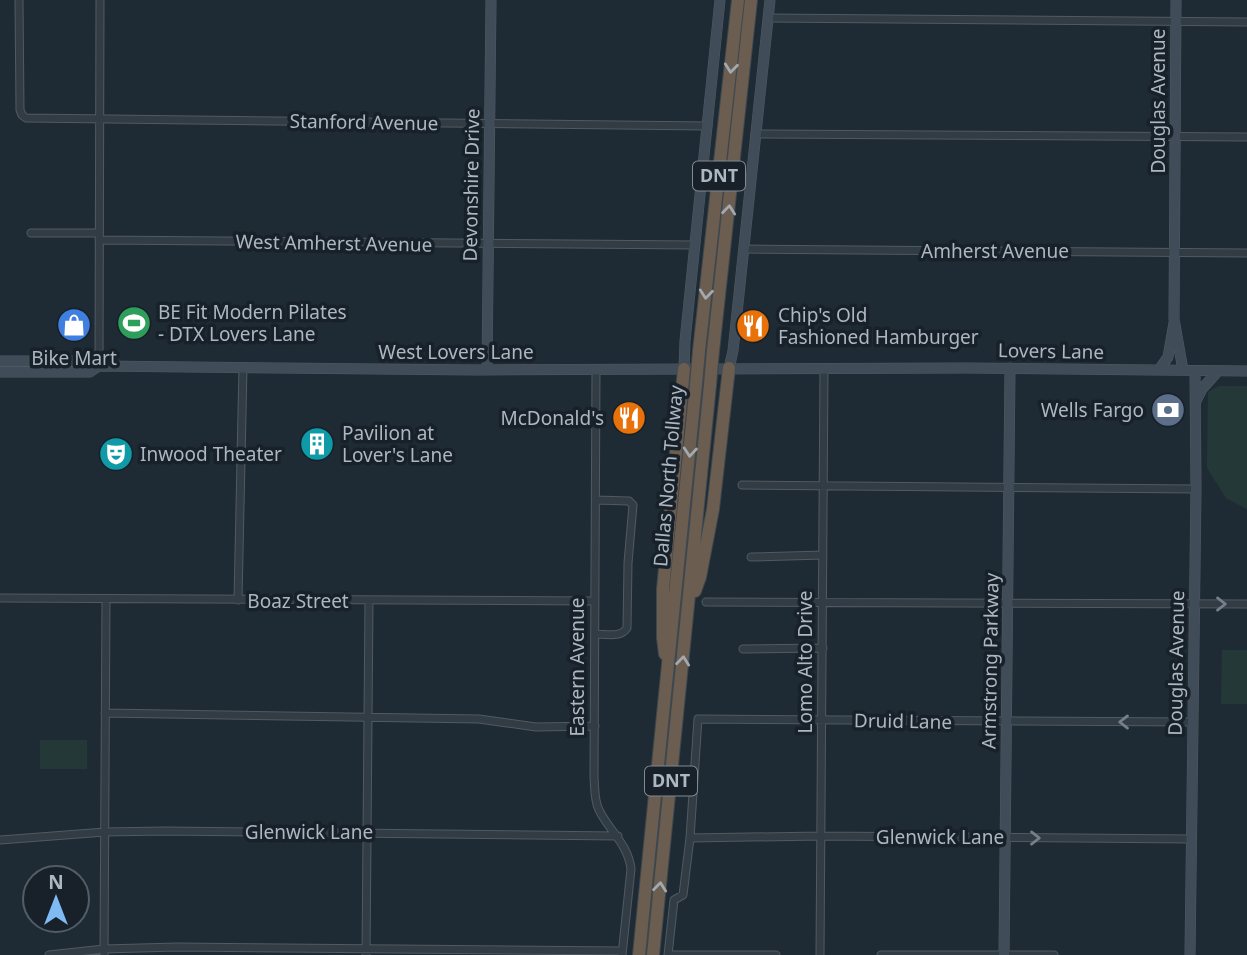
<svg xmlns="http://www.w3.org/2000/svg" width="1247" height="955" viewBox="0 0 1247 955" font-family="'Noto Sans',sans-serif">
	<style>
		.green { fill: #243937 }
		.lines { fill: none; stroke-linecap: round; stroke-linejoin: round }
		.street-casing { stroke: #505a63; stroke-width: 9 }
		.secondary-casing { stroke: #505a63; stroke-width: 11 }
		.highway-casing { stroke: #3d474f; stroke-width: 14 }
		.street { stroke: #323c45; stroke-width: 7 }
		.secondary { stroke: #404c58; stroke-width: 10 }
		.highway { stroke: #6b5d4f; stroke-width: 12 }
		.highway-bridge-casing { stroke: #3d474f; stroke-width: 14; stroke-linecap: butt }
		.highway-bridge { stroke: #6b5d4f; stroke-width: 12 }
		.oneway { stroke: #a2aab1 }
		.oneway2 { stroke: #75808a }
		.labels { text-anchor: middle; stroke-width: 7; stroke-linejoin: round; paint-order: stroke }
		.shield { fill: #182129; stroke: #808a94; stroke-width: 2 }
		.shield-label { font-size: 18px; font-weight: bold; fill: #acb7c2 }
		.street-label { font-size: 19px; fill: #acb7c2; stroke: #182129 }
		.poi-label { font-size: 19px; fill: #acb7c2; stroke: #182129; text-anchor: start }
	</style>
	<rect width="100%" height="100%" fill="#1f2b34"/>
	<path class="green" d="M1219,386H1247V509L1226,498L1207,468L1208,392Z
		M1222,650H1247V704H1221Z
		M40,740H87V769H40Z"/>
	<g class="lines">
		<g class="street-casing">
			<path id="street" d="M19,0L20,110L22,115L26,118L708,126
				M768,18L1247,22
				M755,134L1247,137
				M31,233H99
				M99,240L695,245
				M744,249L1247,253
				M99,366L100,0
				M596,369L594,777C595,788 594,800 599,810C610,832 628,844 631,869L622,955
				M742,485L1196,489
				M751,557L823,555
				M0,598L595,601
				M238,600L243,367
				M706,602L1247,604
				M595,634C606,634 621,638 627,628L628,563L633,505L629,501L596,500
				M743,649L823,648
				M105,713L479,719L536,727L595,726
				M690,838L820,836L1191,839
				M0,840L105,832L165,831L618,836
				M49,955L104,949L177,947L622,951
				M104,955L106,599
				M366,955L369,601
				M668,955L674,900L683,895L690,838L698,719L1193,722
				M668,955H776
				M820,955L824,368
				M881,955H1054"/>
		</g>
		<g class="secondary-casing">
			<path id="secondary" d="M1176,0L1174,319L1183,370
				M0,361H91L99,366L477,370L966,368L1247,371
				M729,368L733,351L770,0
				M684,369L685,341L720,0
				M487,370L491,0
				M1159,370L1168,357L1174,323
				M0,372H90L99,366
				M1196,401L1202,389L1218,371
				M1004,955L1010,368
				M1190,955L1196,489L1195,371"/>
		</g>
		<g class="highway-casing">
			<path id="highway" d="M699,351L738,0
				M713,351L751,0
				M695,591L700,577L713,509L729,368
				M665,654L663,638V589L684,369
				M639,955L696,384
				M653,955L710,385"/>
		</g>
		<use href="#street" class="street"/>
		<use href="#secondary" class="secondary"/>
		<use href="#highway" class="highway"/>
		<g class="highway-bridge-casing">
			<path id="highway-bridge" d="M696,384L699,351
				M710,385L713,351"/>
		</g>
		<use href="#highway-bridge" class="highway-bridge"/>
	</g>
	<defs><path id="oneway-chevron" d="M-2-3.5L2.5 0L-2 3.5" fill="none" stroke-width="1.6" stroke-linecap="round" stroke-linejoin="round" transform="scale(1.75)"/></defs>
	<g class="oneway">
		<use href="#oneway-chevron" transform="translate(731 68) rotate(96)"/>
		<use href="#oneway-chevron" transform="translate(729 210) rotate(-84)"/>
		<use href="#oneway-chevron" transform="translate(706 294) rotate(96)"/>
		<use href="#oneway-chevron" transform="translate(690 452) rotate(95)"/>
		<use href="#oneway-chevron" transform="translate(683 661) rotate(-84)"/>
		<use href="#oneway-chevron" transform="translate(660 887) rotate(-84)"/>
	</g>
	<g class="oneway2">
		<use href="#oneway-chevron" transform="translate(1221 604)"/>
		<use href="#oneway-chevron" transform="translate(1124 722) rotate(180)"/>
		<use href="#oneway-chevron" transform="translate(1035 838)"/>
	</g>
	<defs>
		<g id="stadium-disc" transform="scale(1.75)"><circle r="9.5" fill="#2e9e5b" stroke="#182129"/><path d="M0-5a6.5 5 0 1 0 0 10a6.5 5 0 1 0 0-10ZM-3.5-1.8h7v3.6h-7Z" fill="#fff"/></g>
		<g id="shop-disc" transform="scale(1.75)"><circle r="9.5" fill="#3f7fe0" stroke="#182129"/><path d="M-5-2.5h2.3a2.7 3.5 0 0 1 5.4 0H5L5.5 6h-11ZM-1.5-2.5h3a1.5 2.3 0 0 0-3 0Z" fill="#fff"/></g>
		<g id="restaurant-disc" transform="scale(1.75)"><circle r="9.5" fill="#e8710a" stroke="#182129"/><path d="M-5-6h1v4h1v-4h1v4h1v-4h1v5L-1.5 .5V6h-2V.5L-5-1ZM5-6V6H3V1.5H1.5Q1.5-4 5-6Z" fill="#fff"/></g>
		<g id="bank-disc" transform="scale(1.75)"><circle r="9.5" fill="#5c6f8a" stroke="#182129"/><path d="M-6-4H6V4H-6ZM0-2.3a2.3 2.3 0 1 0 0 4.6a2.3 2.3 0 1 0 0-4.6Z" fill="#fff"/></g>
		<g id="building-disc" transform="scale(1.75)"><circle r="9.5" fill="#0f9aa8" stroke="#182129"/><path d="M-4-6H4V6H1V3H-1V6H-4ZM-2.5-4.3h1.7v1.8h-1.7ZM.8-4.3h1.7v1.8H.8ZM-2.5-1h1.7V.8h-1.7ZM.8-1h1.7V.8H.8Z" fill="#fff"/></g>
		<g id="theatre-disc" transform="scale(1.75)"><circle r="9.5" fill="#0f9aa8" stroke="#182129"/><path d="M-5-5.5Q0-4 5-5.5V0Q5 5 0 6Q-5 5-5 0ZM-3.3-2.5H-1v1.5H-3.3ZM1-2.5H3.3v1.5H1ZM-2.8 1Q0 5.5 2.8 1Z" fill="#fff"/></g>
	</defs>
	<g fill-rule="evenodd">
		<use href="#stadium-disc" x="134" y="323"/>
		<use href="#shop-disc" x="74" y="325"/>
		<use href="#restaurant-disc" x="753" y="326"/>
		<use href="#bank-disc" x="1168" y="410"/>
		<use href="#restaurant-disc" x="629" y="418"/>
		<use href="#building-disc" x="317" y="444"/>
		<use href="#theatre-disc" x="116" y="454"/>
	</g>
	<g class="labels">
		<g class="shield">
			<rect x="693" y="161.5" width="52" height="29" rx="5"/>
			<rect x="645" y="766.5" width="52" height="29" rx="5"/>
		</g>
		<g class="shield-label">
			<text x="719" y="182">DNT</text>
			<text x="671" y="787">DNT</text>
		</g>
		<g class="street-label">
			<text transform="translate(1158 101) rotate(-90)" y="7">Douglas Avenue</text>
			<text transform="translate(364 122) rotate(1)" y="7">Stanford Avenue</text>
			<text transform="translate(471 185) rotate(-89)" y="7">Devonshire Drive</text>
			<text transform="translate(334 243) rotate(1)" y="7">West Amherst Avenue</text>
			<text x="995" y="258">Amherst Avenue</text>
			<text transform="translate(1051 351) rotate(1)" y="7">Lovers Lane</text>
			<text x="456" y="359">West Lovers Lane</text>
			<text transform="translate(668 476) rotate(-85)" y="7">Dallas North Tollway</text>
			<text x="298" y="608">Boaz Street</text>
			<text transform="translate(990 661) rotate(-89)" y="7">Armstrong Parkway</text>
			<text transform="translate(805 662) rotate(-90)" y="7">Lomo Alto Drive</text>
			<text transform="translate(1176 663) rotate(-89)" y="7">Douglas Avenue</text>
			<text transform="translate(577 667) rotate(-90)" y="7">Eastern Avenue</text>
			<text transform="translate(903 721) rotate(1)" y="7">Druid Lane</text>
			<text x="309" y="839">Glenwick Lane</text>
			<text x="940" y="844">Glenwick Lane</text>
		</g>
		<g class="poi-label">
			<text x="158" y="319">BE Fit Modern Pilates<tspan x="158" dy="22">- DTX Lovers Lane</tspan></text>
			<text x="778" y="322">Chip's Old<tspan x="778" dy="22">Fashioned Hamburger</tspan></text>
			<text x="74" y="365" text-anchor="middle">Bike Mart</text>
			<text x="1144" y="417" text-anchor="end">Wells Fargo</text>
			<text x="604" y="425" text-anchor="end">McDonald's</text>
			<text x="342" y="440">Pavilion at<tspan x="342" dy="22">Lover's Lane</tspan></text>
			<text x="140" y="461">Inwood Theater</text>
		</g>
	</g>
	<g transform="translate(56 899)"><circle r="33" fill="#182129" stroke="#535d66" stroke-width="2"/>
	<path d="M0-5L12 26L0 18L-12 26Z" fill="#7ebbf5"/>
	<text y="-10" font-size="19" font-weight="bold" text-anchor="middle" fill="#acb7c2">N</text>
	</g>
</svg>
